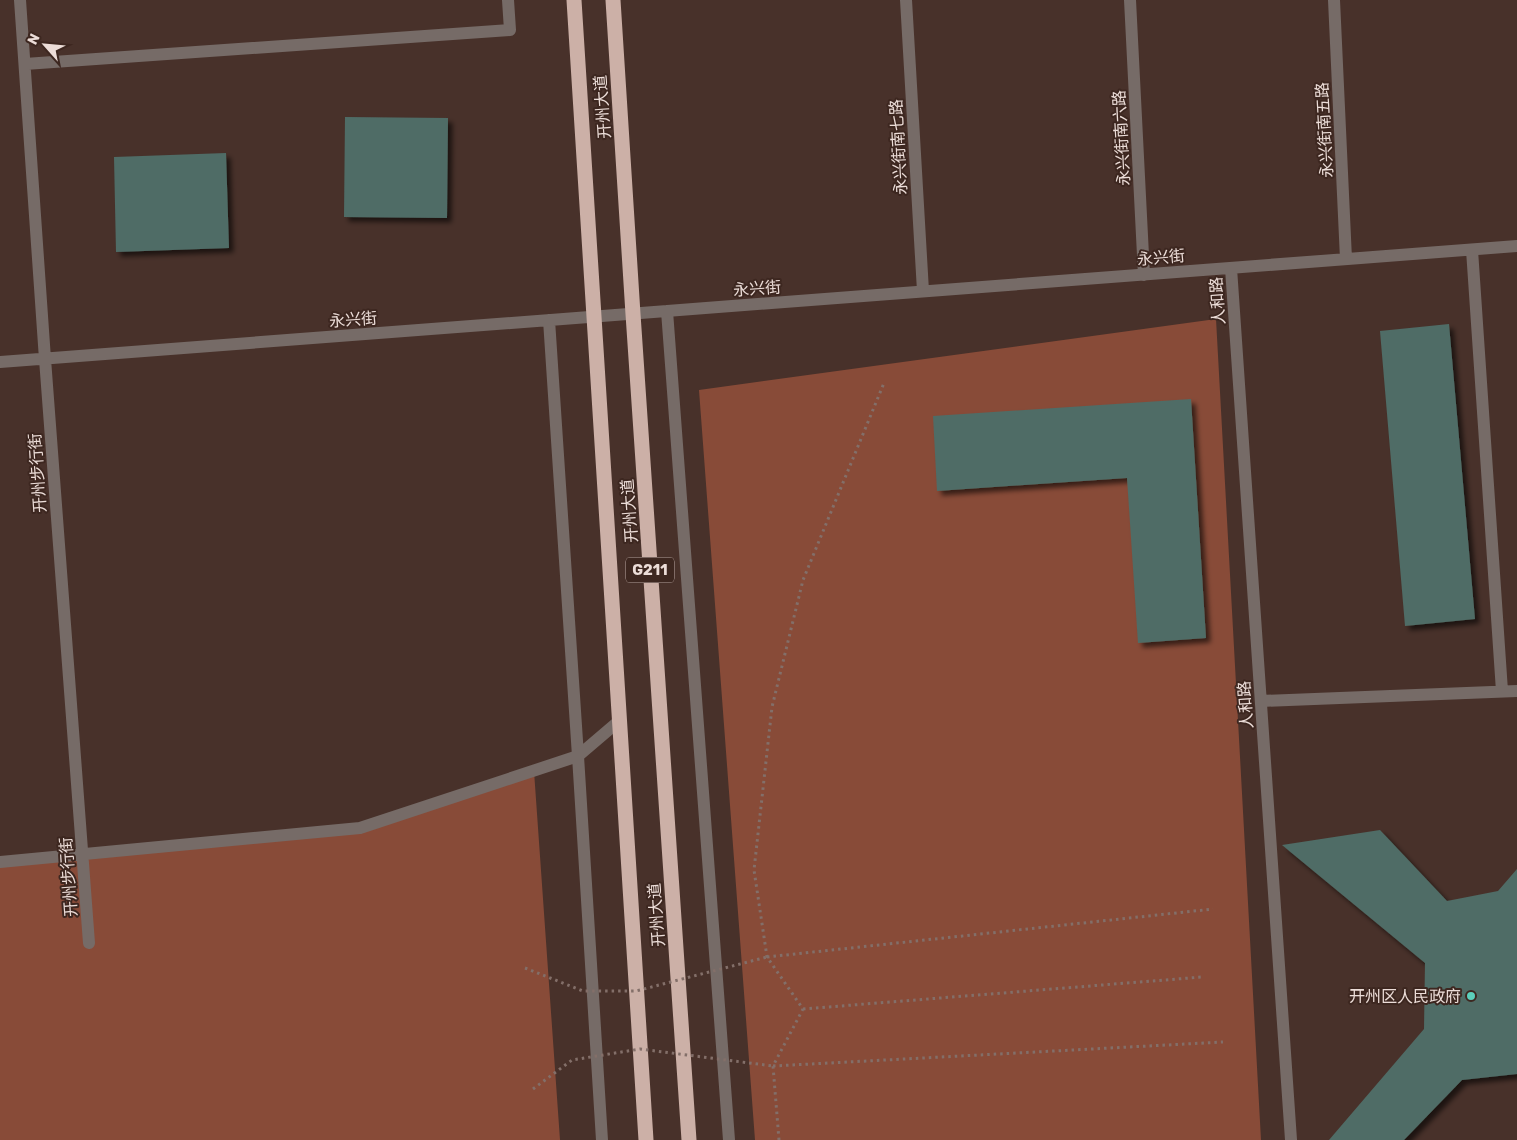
<svg xmlns="http://www.w3.org/2000/svg" width="1517" height="1140" viewBox="0 0 1517 1140" font-family="Rubik,'Noto Sans SC',sans-serif">
	<style>
		.green { fill: #884b38 }
		.building { fill: #4f6c66; filter: url(#shadow) }
		.lines { fill: none; stroke-linecap: round; stroke-linejoin: round }
		.path { stroke: #836f69; stroke-width: 3; stroke-dasharray: 2.5 4; stroke-linecap: butt }
		.minor { stroke: #766b67; stroke-width: 12 }
		.highway { stroke: #ccb0a7; stroke-width: 15 }
		.path-bridge { stroke: #836f69; stroke-width: 3; stroke-dasharray: 2.5 4; stroke-linecap: butt }
		.poi-dot { fill: #5cceba; stroke: #3d2720; stroke-width: 2 }
		.labels { text-anchor: middle; stroke-width: 4; stroke-linejoin: round; paint-order: stroke }
		.shield { fill: #3d2720; stroke: #b8a6a1; stroke-width: 1 }
		.shield-label { font-size: 15px; font-weight: bold; fill: #ecddd8 }
		.street-label { font-size: 16px; fill: #ecddd8; stroke: #3d2720 }
		.poi-label { font-size: 16px; fill: #ecddd8; stroke: #3d2720; text-anchor: end }
	</style>
	<defs>
		<filter id="shadow"><feDropShadow dx="4.5" dy="4.5" stdDeviation="2.5" flood-color="#0009"/></filter>
	</defs>
	<rect width="100%" height="100%" fill="#48312a"/>
	<path class="green" d="M1216,319L1261,1140H755L699,390Z
		M534,771L560,1140H0V862L360,828Z"/>
	<path class="building" d="M345,117L448,118L447,218L344,217Z
		M226,153L229,248L116,252L114,157Z
		M1449,324L1475,619L1405,626L1380,331Z
		M1191,399L1206,638L1138,643L1127,478L937,491L933,416Z
		M1380,830L1447,901L1498,891L1517,869V1074L1462,1080L1404,1140H1329L1424,1029L1425,963L1282,845Z"/>
	<g class="lines">
		<path class="path" d="M767,957L1213,909
			M803,1009L1202,977
			M773,1066L1223,1042
			M779,1140L773,1066L803,1009L767,957L754,870L772,707L803,580L884,383"/>
		<path class="minor" d="M20,0L45,359L89,943
			M906,0L923,291
			M1130,0L1144,275
			M1334,0L1346,259
			M25,64L510,30L508,0
			M1472,250L1502,691
			M1231,268L1291,1140
			M667,311L729,1140
			M549,320L578,756L602,1140
			M0,362L1517,246
			M1261,701L1517,691
			M0,862L360,828L578,756L619,721"/>
		<path class="highway" d="M574,0L646,1140
			M613,0L633,314L689,1140"/>
		<path class="path-bridge" d="M525,968L583,991H636L767,957
			M533,1089L572,1060L640,1049L773,1066"/>
	</g>
	<circle class="poi-dot" cx="1471" cy="996" r="5"/>
	<g class="labels">
		<rect class="shield" x="626" y="557.5" width="48" height="25" rx="4"/>
		<g class="shield-label">
			<text x="650" y="575">G211</text>
		</g>
		<g class="street-label">
			<text transform="translate(602 107) rotate(-94)" y="6">开州大道</text>
			<text transform="translate(1324 130) rotate(-93)" y="6">永兴街南五路</text>
			<text transform="translate(1121 138) rotate(-93)" y="6">永兴街南六路</text>
			<text transform="translate(898 147) rotate(-93)" y="6">永兴街南七路</text>
			<text transform="translate(1161 257) rotate(-5)" y="6">永兴街</text>
			<text transform="translate(757 288) rotate(-4)" y="6">永兴街</text>
			<text transform="translate(1217 301) rotate(-94)" y="6">人和路</text>
			<text transform="translate(353 319) rotate(-4)" y="6">永兴街</text>
			<text transform="translate(37 473) rotate(-94)" y="6">开州步行街</text>
			<text transform="translate(629 511) rotate(-94)" y="6">开州大道</text>
			<text transform="translate(1245 705) rotate(-94)" y="6">人和路</text>
			<text transform="translate(68 877) rotate(-94)" y="6">开州步行街</text>
			<text transform="translate(656 915) rotate(-94)" y="6">开州大道</text>
		</g>
		<g class="poi-label">
			<text x="1461" y="1002">开州区人民政府</text>
		</g>
	</g>
	<g transform="translate(45 45) rotate(297)" stroke="#3d2720" stroke-width="4" paint-order="stroke">
	<path d="M0-4L9 19L0 12L-9 19Z" fill="#ecddd8"/>
	<text y="-8" font-size="14" font-weight="bold" text-anchor="middle" fill="#ecddd8">N</text>
	</g>
</svg>
